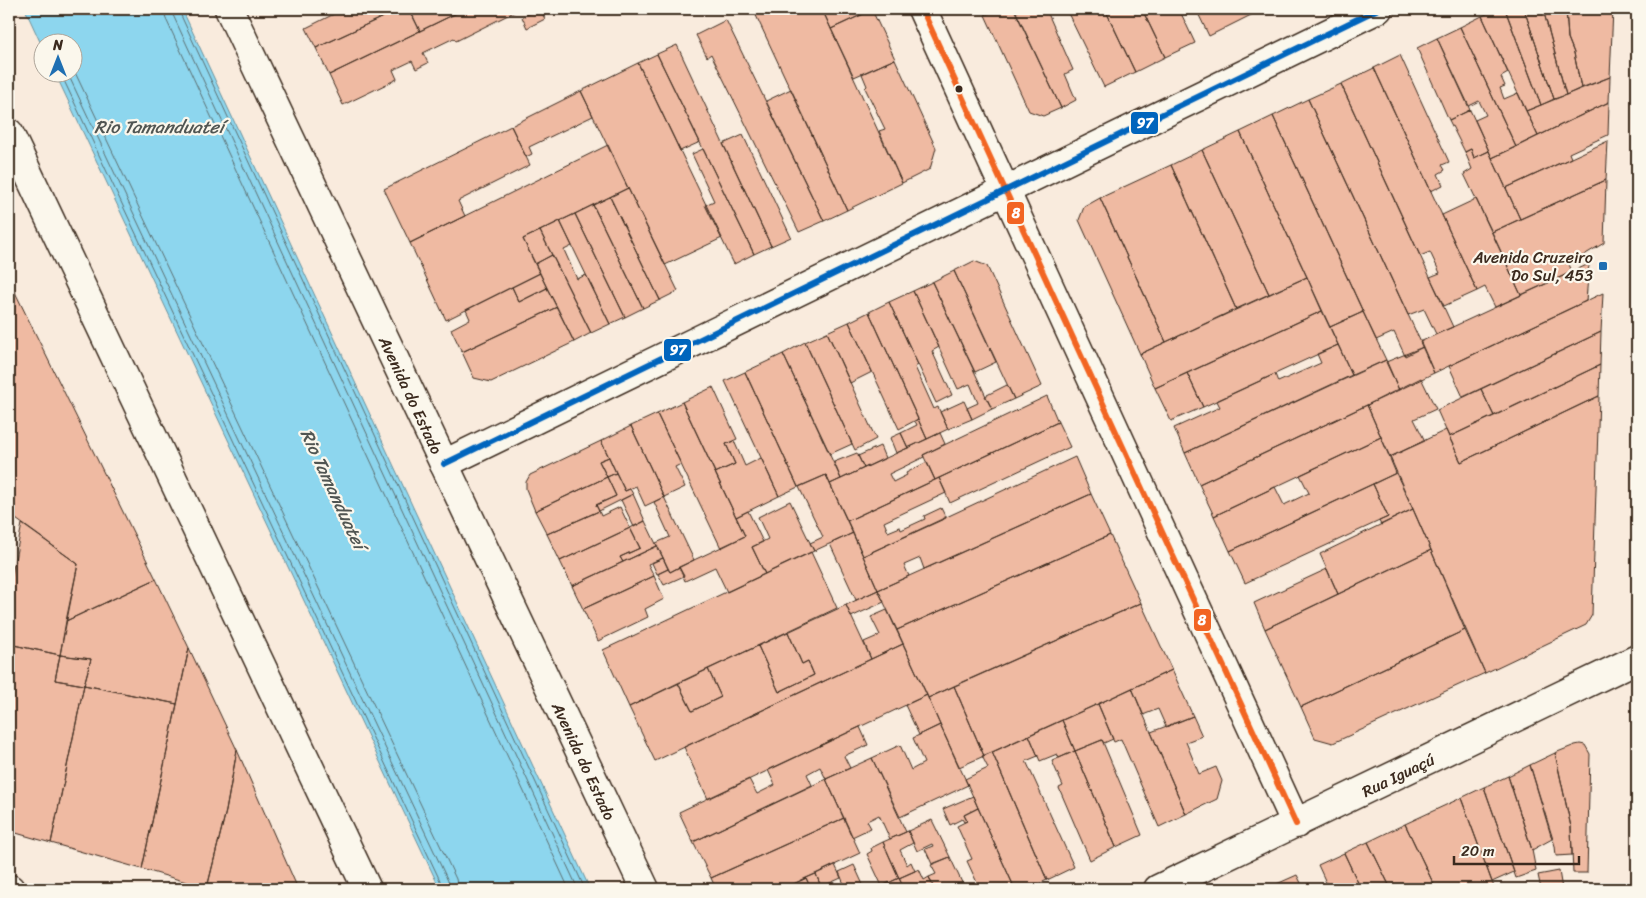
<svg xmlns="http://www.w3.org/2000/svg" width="1646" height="898" viewBox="0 0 1646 898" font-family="Sriracha,sans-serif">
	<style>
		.water { fill: #8dd6ee; stroke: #6c919b }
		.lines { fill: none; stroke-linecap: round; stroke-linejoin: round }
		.shore { stroke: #5c6f71; stroke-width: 1 }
		.building { fill: #efbaa2; stroke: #3b2a1e }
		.minor-casing { stroke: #3b2a1e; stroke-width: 31 }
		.highway-casing { stroke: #3b2a1e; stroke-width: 31 }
		.minor { stroke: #fbf7ec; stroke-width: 28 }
		.highway { stroke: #fbf7ec; stroke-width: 28 }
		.bus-1-casing { stroke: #fbf7ec; stroke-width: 10 }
		.bus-2-casing { stroke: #fbf7ec; stroke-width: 10 }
		.bus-1 { stroke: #f26522; stroke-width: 6 }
		.bus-2 { stroke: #0065bd; stroke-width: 6 }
		.bus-dot { fill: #3b2a1e; stroke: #fbf7ec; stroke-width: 2 }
		.poi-dot { fill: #1f6fb2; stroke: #fbf7ec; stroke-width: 2 }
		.labels { text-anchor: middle; stroke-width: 4.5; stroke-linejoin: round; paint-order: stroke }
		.poi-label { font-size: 16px; fill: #3b2a1e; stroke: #fbf7ec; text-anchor: end }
		.street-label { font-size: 16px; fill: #3b2a1e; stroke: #fbf7ec }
		.water-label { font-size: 18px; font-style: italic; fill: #505552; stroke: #fbf7ec }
		.line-badge { stroke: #fbf7ec; stroke-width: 2 }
		.badge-label { font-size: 14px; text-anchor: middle; font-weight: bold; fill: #fff }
	</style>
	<rect width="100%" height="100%" fill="#f9ebdd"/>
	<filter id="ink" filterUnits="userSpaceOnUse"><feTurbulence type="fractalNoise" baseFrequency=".02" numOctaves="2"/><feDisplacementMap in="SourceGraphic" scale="10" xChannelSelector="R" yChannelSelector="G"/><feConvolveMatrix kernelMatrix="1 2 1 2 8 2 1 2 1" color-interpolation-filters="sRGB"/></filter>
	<g filter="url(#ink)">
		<path class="water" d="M25,9H182L590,889H440L55,73L72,72V42H42V46Z"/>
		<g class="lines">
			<path class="shore" d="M164,9L166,19L569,889
				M172,9L173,15L578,889
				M178,9L585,889
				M72,66L456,879L458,889
				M60,72L444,889
				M67,72L449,883L451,889"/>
		</g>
		<path class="building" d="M344,9H400L316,48L306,28Z
			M400,9H409L420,31L329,75L316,48Z
			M421,9H465L420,31L412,14Z
			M465,9H520L456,41L454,38L423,53L428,63L416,69L412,61L393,70L397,79L343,105L329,75Z
			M540,9L545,19L527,28L522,17Z
			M753,9H822L902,183L847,210Z
			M822,9H872V10L831,29Z
			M999,9H1014L1061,108L1043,116L1029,111L985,15Z
			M1023,9H1046L1073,70L1065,74L1076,100L1061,108L1016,12Z
			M1066,9H1105L1135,72L1104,87Z
			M1105,9H1142L1165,57L1135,72Z
			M1142,9H1179L1195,43L1165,57Z
			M1196,9H1250L1253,14L1209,36Z
			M1498,9H1505L1541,105L1526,111L1482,16Z
			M1505,9H1524L1554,99L1541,105Z
			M1524,9H1543L1566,95L1554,99Z
			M1543,9H1566L1568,38L1574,53L1581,88L1566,95Z
			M1566,9H1613L1610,77L1581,88L1574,53L1568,38Z
			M872,10L895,59L854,77L831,29Z
			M1482,16L1508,73L1501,77L1505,86L1500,88L1504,99L1518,93L1538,136L1516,147L1460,27Z
			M726,20L824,221L799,232L711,54L707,57L696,35Z
			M1460,27L1516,147L1492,158L1475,120L1486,115L1479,101L1469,106L1437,38Z
			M1437,38L1470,110L1449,120L1417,48Z
			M677,45L771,246L754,254L657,54Z
			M657,54L700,142L680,151L638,63Z
			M1400,55L1449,162L1442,165L1445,170L1438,174L1443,185L1431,191L1374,68Z
			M895,59L936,148L930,169L902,183L879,131L885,129L865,88L867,86L862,74Z
			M638,63L722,238L665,265L581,91Z
			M1374,68L1477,291L1444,306L1430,277L1440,273L1430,252L1420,256L1341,84Z
			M1610,77L1609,102L1538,136L1526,111Z
			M1341,84L1453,327L1436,334L1424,309L1408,315L1308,99Z
			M791,89L847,210L824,221L766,101Z
			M581,91L593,116L529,147L532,154L526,157L511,126Z
			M1308,99L1423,347L1405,356L1394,332L1376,340L1273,116Z
			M1609,102L1608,135L1569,153L1571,158L1506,188L1492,158Z
			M1470,110L1489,151L1474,158L1471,149L1465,152L1449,120Z
			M1273,116L1363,312L1330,327L1240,132Z
			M511,126L530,165L458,201L465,216L410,243L384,189Z
			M1240,132L1307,277L1269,294L1202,150Z
			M743,135L791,237L771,246L723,144Z
			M1608,141L1606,180L1520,219L1506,188Z
			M608,145L628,188L523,239L540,273L446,320L410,243Z
			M703,149L754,254L734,264L705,205L714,201L692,154Z
			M1471,149L1474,158L1489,151L1520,219L1492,232L1464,174L1472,169L1465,152Z
			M1202,150L1269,294L1236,309L1171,165Z
			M1171,165L1236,309L1166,342L1100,198Z
			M1606,180L1604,243L1569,264L1572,272L1521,295L1492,232Z
			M628,188L678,291L660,300L610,197Z
			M610,197L660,300L643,308L593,205Z
			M1100,198L1166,342L1140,354L1079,220L1084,207Z
			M1476,199L1521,295L1495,307L1485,287L1477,291L1442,215Z
			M593,205L643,308L625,317L575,214Z
			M575,214L625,317L610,324L560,221Z
			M560,221L572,246L564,250L577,279L586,275L610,324L591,333L540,231Z
			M540,231L552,255L535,264L523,239Z
			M552,255L591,333L574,342L535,264Z
			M974,261L987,266L1042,386L1014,399L954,271Z
			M1589,264L1586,301L1434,373L1420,342Z
			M954,271L996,362L975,372L932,282Z
			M540,273L547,288L519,302L512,287Z
			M1307,277L1322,311L1155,388L1140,354Z
			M9,280L156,579L66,621L78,564L9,514Z
			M932,282L992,409L972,419L967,408L978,403L970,384L958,389L913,291Z
			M512,287L519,302L547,288L557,307L462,352L451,329L470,319L466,310Z
			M913,291L939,347L932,351L952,395L936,403L889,302Z
			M1603,293L1601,332L1463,397L1449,366Z
			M889,302L918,365L915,367L934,409L938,407L948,429L927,439L869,312Z
			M557,307L574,342L491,382L474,378L462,352Z
			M1322,311L1338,345L1203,407L1187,373Z
			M869,312L918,419L899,429L849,322Z
			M1363,312L1386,360L1352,375L1330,327Z
			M849,322L872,372L850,383L827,332Z
			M827,332L876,439L855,450L805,342Z
			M1601,332L1600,365L1494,416L1481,389Z
			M805,342L852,444L830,454L783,354Z
			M1338,345L1352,375L1185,453L1174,428L1220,407L1217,401L1275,374L1278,382L1321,363L1317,354Z
			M1423,347L1434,373L1399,390L1386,362Z
			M783,354L841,479L830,484L826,475L798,487L745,372Z
			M1386,360L1399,390L1199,484L1185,453Z
			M1600,365L1599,396L1461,462L1449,437Z
			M745,372L798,487L779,496L725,381Z
			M1187,373L1203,407L1171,421L1155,388Z
			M1421,378L1436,409L1414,419L1425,441L1390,457L1367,405Z
			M1007,385L1014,399L992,409L985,396Z
			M713,387L737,439L726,444L735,464L715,473L682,402Z
			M1481,389L1494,416L1449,437L1437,410Z
			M1047,396L1058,422L935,480L923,455Z
			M1599,396L1592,615L1586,625L1485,673L1390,457L1446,430L1461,462Z
			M964,401L972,419L948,429L940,412Z
			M682,402L745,536L721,548L657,414Z
			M1367,405L1381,437L1214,516L1199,484Z
			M657,414L681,464L675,467L685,487L664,497L631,426Z
			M918,419L927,439L908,448L901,433L917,425L915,421Z
			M1058,422L1070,447L950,503L939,478Z
			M631,426L664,497L645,506L636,486L625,491L601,441Z
			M901,433L908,448L896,453L890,438Z
			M940,433L945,444L923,455L924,457L889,474L893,482L907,475L906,473L927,462L935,480L847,521L830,484Z
			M1381,437L1396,473L1230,551L1214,516L1275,487L1284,505L1309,493L1300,475Z
			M601,441L609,457L599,461L607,477L535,511L526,489V482L530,475Z
			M734,441L745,466L761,458L779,496L736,517L715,473L735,464L726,444Z
			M880,446L885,458L864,468L858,456Z
			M857,453L864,468L841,479L834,462Z
			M609,457L616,473L607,477L599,461Z
			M1075,457L1091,494L924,569L920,558L904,565L909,576L878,590L863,556Z
			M616,473L625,491L630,489L633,494L599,511L596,505L616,496L607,477Z
			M1396,473L1413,509L1381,525L1379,521L1388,517L1373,484Z
			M826,475L853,533L814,551L810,543L823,537L799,487Z
			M607,477L616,496L596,505L599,511L547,534L535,511Z
			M939,478L946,493L884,522L888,532L900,527L901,530L925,519L924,516L941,508L946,518L863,556L847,521Z
			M1373,484L1388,517L1245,583L1230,551Z
			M633,494L645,521L634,527L621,500Z
			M1091,494L1110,535L897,630L878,590Z
			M664,497L694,560L670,572L656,543L670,537L654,502Z
			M790,501L814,551L765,574L752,547L768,539L758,517Z
			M620,507L630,528L560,561L547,534L599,511L601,516Z
			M1413,509L1431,550L1338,594L1320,554Z
			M748,511L763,542L752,547L765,574L727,592L715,567L685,581L679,567L745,536L736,517Z
			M645,521L657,546L623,562L620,557L640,548L630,528Z
			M22,524L78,564L60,655L9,644V590Z
			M630,528L640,548L620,557L623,562L572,586L560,561Z
			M853,533L878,590L856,600L830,544Z
			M1110,535L1141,603L928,698L897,630Z
			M657,546L663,558L648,564L654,576L583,609L572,586Z
			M1431,550L1465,630L1301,707L1265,629Z
			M811,552L837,608L629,707L603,650Z
			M663,558L668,569L657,574L652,563Z
			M679,567L684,576L664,585L658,574L668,569L670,572Z
			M1327,569L1338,594L1265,629L1254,603Z
			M654,576L664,599L645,609L648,617L598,641L583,609Z
			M156,579L189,648L177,704L84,685L91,659L60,655L66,621Z
			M878,590L884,602L851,617L846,605Z
			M1141,603L1172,670L984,756L954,686Z
			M846,605L871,659L655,761L629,707L678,683L692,711L721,697L708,669L758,646L779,692L814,675L808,661L802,664L788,632Z
			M887,610L903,644L871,659L864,642L880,635L871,617Z
			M1465,630L1485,673L1333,743L1315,738L1301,707Z
			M788,632L802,664L808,661L814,675L779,692L758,646Z
			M9,644L60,655L55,680L84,685L51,843L9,831Z
			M903,644L927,695L708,799L684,747Z
			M189,648L237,750L226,811L207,888L142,869Z
			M60,655L91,659L84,685L55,680Z
			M708,669L721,697L692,711L678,683Z
			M1172,670L1193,716L1166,727L1158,709L1143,715L1132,688Z
			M84,685L177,704L142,869L51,843Z
			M954,686L984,756L959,767L928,698Z
			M1132,688L1186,814L1159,827L1121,739L1114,742L1098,704Z
			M927,695L940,725L919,735L905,705Z
			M1098,704L1113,739L1104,743L1102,740L1075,751L1062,720Z
			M1193,716L1202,736L1186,742L1199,774L1216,767L1222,781L1217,799L1186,814L1151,732Z
			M1062,720L1075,751L1059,758L1057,754L1040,761L1029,735Z
			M940,725L968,785L900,817L872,758L900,745L911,770L924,763L913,738Z
			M860,727L868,745L844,756L850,768L826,779L820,767L807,774L812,785L693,842L679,812L749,779L757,794L775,785L768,770Z
			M1029,735L1038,756L1026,761L1074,867L1047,880L992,752Z
			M1102,740L1142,835L1116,847L1075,751Z
			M1580,744L1585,745L1590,754L1587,873H1573L1571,827L1555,753L1575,745Z
			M237,750L298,889H212L207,888L226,811Z
			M1075,751L1116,847L1090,860L1059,788L1063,786L1052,761Z
			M992,752L1047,880L1028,889H1015L965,779L988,768L982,756Z
			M1555,753L1571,827L1572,855L1556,856L1555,846L1530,765Z
			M872,758L906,832L890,839L879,815L867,821L871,828L852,837L826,779Z
			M1530,765L1552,839L1532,850L1508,776Z
			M1508,776L1532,850L1536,871L1516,878L1484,787Z
			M826,779L844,818L711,878L693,842Z
			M1484,787L1514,872L1492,882L1461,798Z
			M973,796L978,808L964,815L967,821L964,822L962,819L950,825L943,809Z
			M1461,798L1492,882L1495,889H1436L1405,824Z
			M978,808L1015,889H980L967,861L972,859L957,826L967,821L964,815Z
			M844,818L860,853L783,889H716L711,878Z
			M932,820L950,857L932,864L925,849L933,846L932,844L917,851L908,831Z
			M1405,824L1436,889H1391L1368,842Z
			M908,831L913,843L900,850L907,865L911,862L915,871L899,878L883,842Z
			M883,842L899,878L882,886L867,854L872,851L871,848Z
			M1368,842L1391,889H1361L1344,853Z
			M1344,853L1361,889H1329L1318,865Z
			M950,857L965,889H934L929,877L936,874L931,865Z
			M835,865L841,878L821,887L816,874Z
			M854,865L865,889H846L839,872Z
			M919,869L924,880L929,877L934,889H904L899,878Z
			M1559,871L1562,889H1541L1538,875Z
			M816,874L821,887L822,889H811L806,878Z
			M1297,875L1304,889H1271L1270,887Z
			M806,878L811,889H783Z
			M899,878L904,889H884L882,886Z"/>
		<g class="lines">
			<g class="minor-casing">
				<path id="minor" d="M922,9L1296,824
					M444,464L1378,9
					M9,889H10
					M1158,889L1637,659"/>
			</g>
			<g class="highway-casing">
				<path id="highway" d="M229,9L645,889
					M9,133L367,889"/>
			</g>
			<use href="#minor" class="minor"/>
			<use href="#highway" class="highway"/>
			<g class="bus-1-casing">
				<path id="bus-1" d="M922,9L1296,824"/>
			</g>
			<g class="bus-2-casing">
				<path id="bus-2" d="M444,464L1378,9"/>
			</g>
			<use href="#bus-1" class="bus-1"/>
			<use href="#bus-2" class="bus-2"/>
		</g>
	</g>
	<circle class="bus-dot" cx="959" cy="89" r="4.5"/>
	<rect class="poi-dot" x="1598" y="261" width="10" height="10" rx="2.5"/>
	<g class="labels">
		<g class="poi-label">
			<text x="1593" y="263">Avenida Cruzeiro<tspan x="1593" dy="18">Do Sul, 453</tspan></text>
		</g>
		<g class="street-label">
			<text transform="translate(411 395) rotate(65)" y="6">Avenida do Estado</text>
			<text transform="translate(584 761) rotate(65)" y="6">Avenida do Estado</text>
			<text transform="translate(1398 775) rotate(-26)" y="6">Rua Iguaçú</text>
		</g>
		<g class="water-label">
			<text x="159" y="133">Rio Tamanduateí</text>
			<text transform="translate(333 489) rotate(65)" y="6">Rio Tamanduateí</text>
		</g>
	</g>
	<g class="line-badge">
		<rect x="1130" y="111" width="29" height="24" rx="5" fill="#0065bd"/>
		<rect x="1006" y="201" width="19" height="24" rx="5" fill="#f26522"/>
		<rect x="663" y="338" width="29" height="24" rx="5" fill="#0065bd"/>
		<rect x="1193" y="608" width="19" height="24" rx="5" fill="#f26522"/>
	</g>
	<g class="badge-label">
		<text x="1145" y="128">97</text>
		<text x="1016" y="218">8</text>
		<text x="678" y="355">97</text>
		<text x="1202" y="625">8</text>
	</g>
	<rect width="1646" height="898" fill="none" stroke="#fbf7ec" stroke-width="30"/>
	<rect x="15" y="15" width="1616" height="868" fill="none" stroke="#3b2a1e" stroke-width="2" filter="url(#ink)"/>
	<g transform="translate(58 58)"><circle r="24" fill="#fbf7ec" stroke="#aea59a"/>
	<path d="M0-4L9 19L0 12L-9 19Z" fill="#1f6fb2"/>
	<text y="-8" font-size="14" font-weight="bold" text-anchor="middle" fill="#3b2a1e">N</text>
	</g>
	<path d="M1454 856v8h125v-8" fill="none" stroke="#3b2a1e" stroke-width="2.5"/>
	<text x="1461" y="856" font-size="15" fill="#3b2a1e" stroke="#fbf7ec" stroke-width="4" paint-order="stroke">20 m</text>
</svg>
